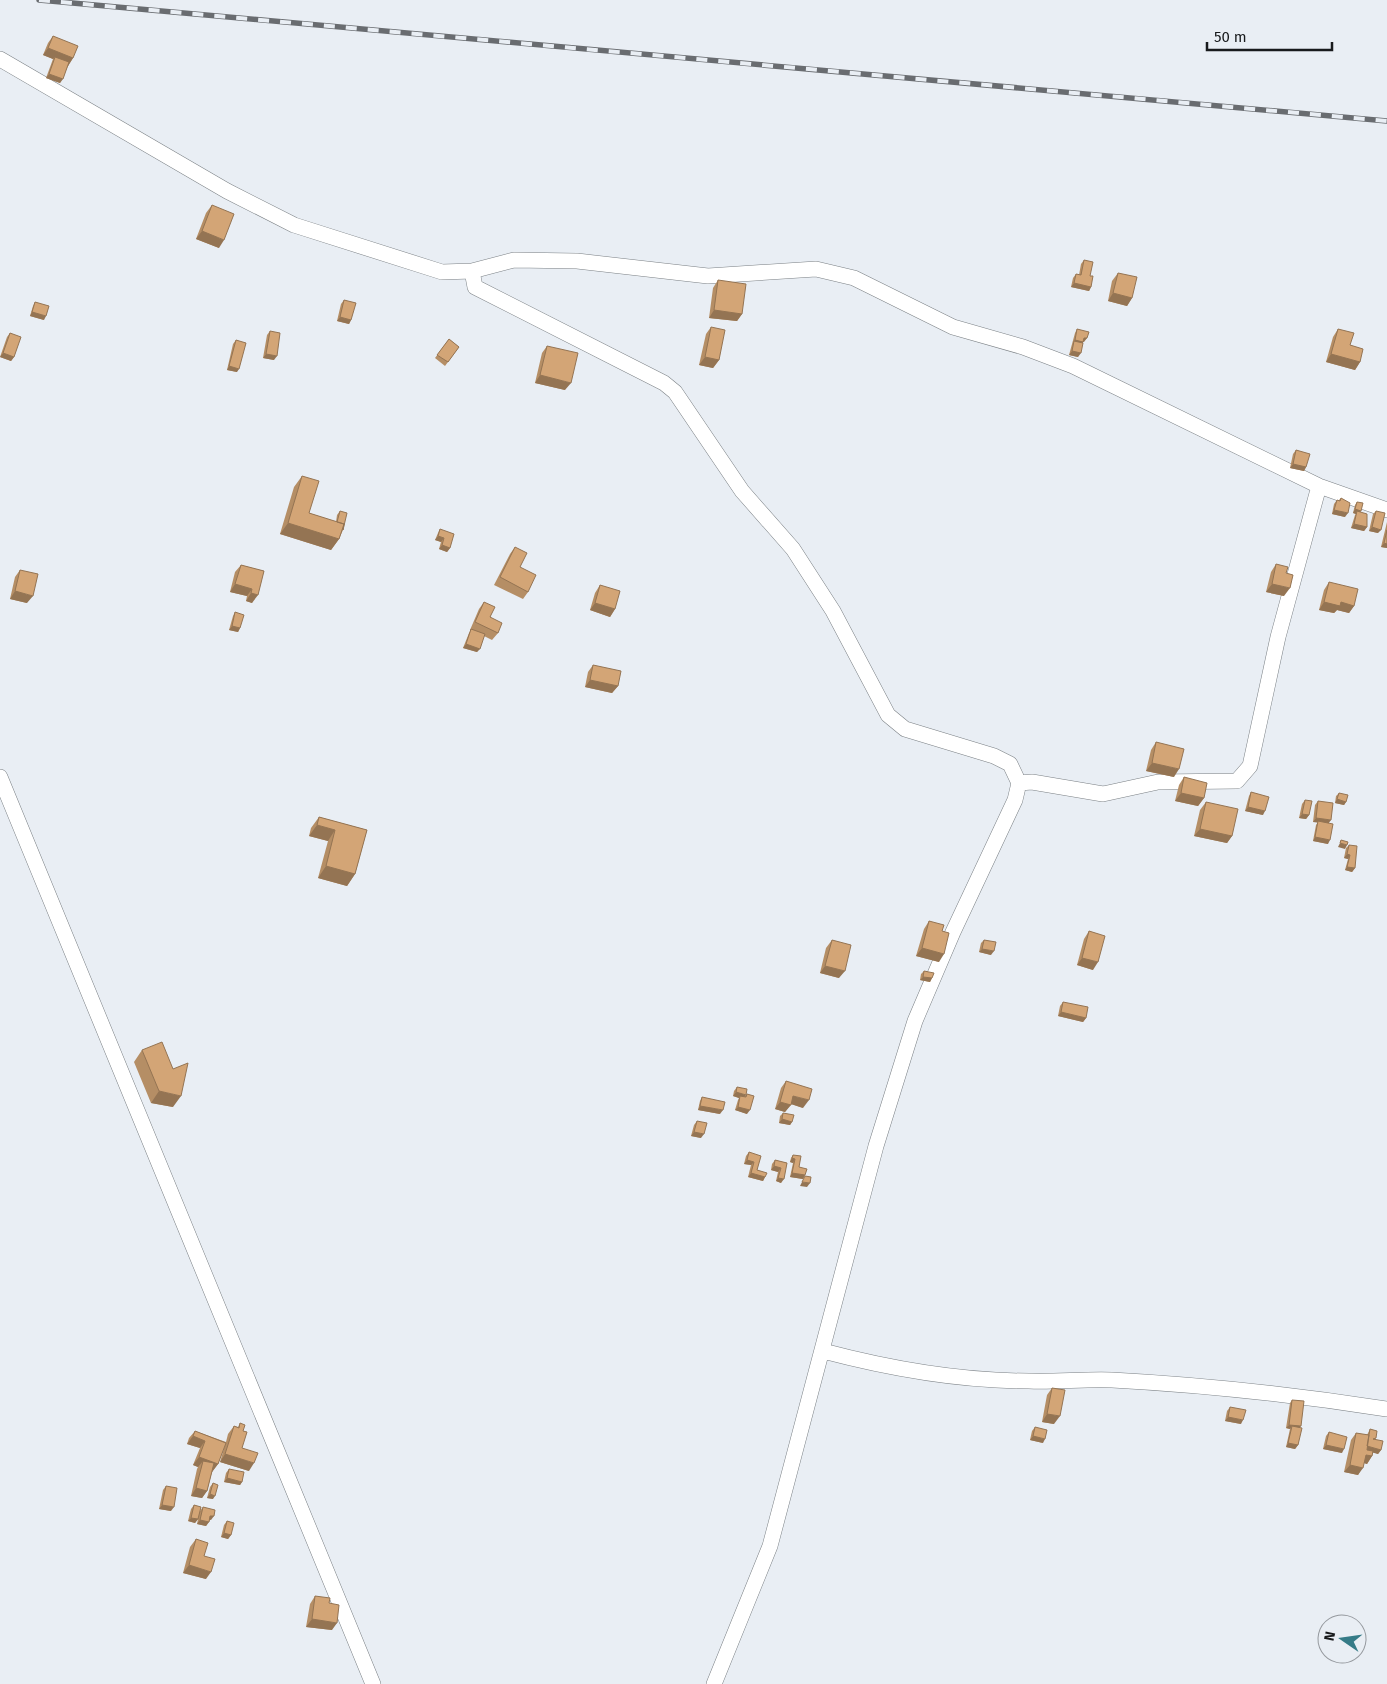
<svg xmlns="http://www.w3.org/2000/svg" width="1387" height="1684" viewBox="0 0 1387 1684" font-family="'Fira Sans',sans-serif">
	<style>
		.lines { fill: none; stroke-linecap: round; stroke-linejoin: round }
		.minor-casing { stroke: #7b8085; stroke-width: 16 }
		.minor { stroke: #fff; stroke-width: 15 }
		.rail-casing { stroke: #696c70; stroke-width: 5.5 }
		.rail { stroke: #e9eef4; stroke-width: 4; stroke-dasharray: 11; stroke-linecap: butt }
		.wall { fill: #b58e65 }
		.shaded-wall { fill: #947453 }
		.building { fill: #d3a576; stroke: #947453 }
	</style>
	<rect width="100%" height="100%" fill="#e9eef4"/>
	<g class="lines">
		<g class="minor-casing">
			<path id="minor" d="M0,59L227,191L294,225L442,272L472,271L514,260L577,261L708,276L816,269L854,278L953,327L1023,347L1073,366L1319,486L1387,510
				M472,271L475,287L664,383L675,392L742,491L793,549L833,611L888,715L905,729L994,756L1010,764L1019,783L1015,800L953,932L915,1021L876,1146L770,1546L714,1684
				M0,777L373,1684
				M1019,783L1032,782L1103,794L1158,782L1237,781L1250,766L1278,637L1319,486
				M823,1351C891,1369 958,1381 1029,1381C1057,1382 1084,1379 1112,1380C1205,1385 1296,1395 1387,1409"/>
		</g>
		<use href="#minor" class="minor"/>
		<g class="rail-casing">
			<path id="rail" d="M39,0L1387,121"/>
		</g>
		<use href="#rail" class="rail"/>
	</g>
	<path class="wall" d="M53,36L73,58L68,66L60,83L46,78L53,59L43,55L48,43Z
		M212,205L219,248L196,239L206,213Z
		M1084,260L1091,287L1089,291L1071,287L1073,278L1076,274L1079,275L1081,264Z
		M1118,273L1132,298L1127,306L1108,301L1112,281Z
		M718,280L742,314L737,321L709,318L713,288Z
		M344,300L351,320L349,324L337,321L341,304Z
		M35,302L44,320L30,316L33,306Z
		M711,327L719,360L713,368L699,365L706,334Z
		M1077,329L1087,338L1084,342H1083L1082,343L1078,357L1069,355L1075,333Z
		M1338,329L1350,345L1360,362L1355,370L1326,362L1333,337Z
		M270,331L274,360L263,358L267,335Z
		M10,333L14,357L11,361L0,357L7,337Z
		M449,339L459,347L445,366L435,358Z
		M236,340L237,372L227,370L233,344Z
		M547,346L565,390L535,383L542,353Z
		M1296,450L1306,467L1304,471L1290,468L1293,454Z
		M302,476L309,513L336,522L337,515L340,511L343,530L339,539L331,550L280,534L294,487Z
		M1341,498L1345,517L1332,514L1334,504L1337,500H1339Z
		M1357,502L1361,511L1360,512L1367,527L1364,531L1351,528L1355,515L1356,514L1353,513L1355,505Z
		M1376,511L1378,533L1369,531L1373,514Z
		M1387,522V548L1381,547Z
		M440,529L450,548L447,552L439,549L441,542L435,540L438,533Z
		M515,547L520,567L528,592L523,599L494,585L510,554Z
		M1276,564L1284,596L1266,592L1271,572Z
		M241,565L264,571L252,603L246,601L247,596L230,592L235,572Z
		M20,570L27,603L10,599L15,577Z
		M1329,582L1354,606L1349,613L1337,610L1334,613L1319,610L1324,590Z
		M600,585L615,609L610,617L590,610L595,593Z
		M484,602L498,633L492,640L484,636L477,652L463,648L469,633L471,630H470L479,609Z
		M235,612L240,628L238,632L229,630L233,616Z
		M593,665L618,686L612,693L585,687L588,672Z
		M1156,742L1174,777L1146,771L1151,750Z
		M1184,777L1204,798L1198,806L1175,801L1179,785Z
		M1251,792L1263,815L1245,811L1249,796Z
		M1339,793L1346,802L1344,805L1335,803L1336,796Z
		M1305,800L1309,815L1306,819L1299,818L1302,804Z
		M1318,801L1329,823L1328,844L1313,841L1316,825L1318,822H1313L1315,805Z
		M1206,802L1232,836L1227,843L1194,836L1200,810Z
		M319,817L367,830L355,874L347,886L318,878L328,841L309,836L311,828Z
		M1349,845L1355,868L1352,872L1345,870L1348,859L1344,858L1346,848Z
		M929,921L942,931L939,962L916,956L924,929Z
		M1089,931L1093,970L1077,965L1084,939Z
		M832,940L839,978L820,973L826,948Z
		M984,940L991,955L979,952L981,943Z
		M924,971L932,978L930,982L920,980L921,974Z
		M1063,1002L1086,1018L1083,1022L1058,1016L1060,1006Z
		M142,1050L173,1107L151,1103L134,1062Z
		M786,1081L803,1108L791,1104L785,1112L775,1109L781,1088Z
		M737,1087L744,1097L747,1094V1114L735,1110L738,1100L739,1098L733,1096L734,1091Z
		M702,1097L720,1114L698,1110L700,1101Z
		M783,1113L792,1122L790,1125L779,1123L780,1116Z
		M697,1121L701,1138L691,1136L694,1125Z
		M749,1152L757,1170L765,1177L763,1181L748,1177L751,1165L744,1164L746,1156Z
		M793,1155L799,1167L805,1175L803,1179L790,1177L793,1163L790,1162L791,1158Z
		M775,1160L787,1163L781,1183L776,1181L778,1172L771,1170L772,1164Z
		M1052,1388L1054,1424L1042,1422L1047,1395Z
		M1292,1400L1300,1428L1298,1445L1295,1449L1286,1447L1290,1429L1286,1428L1290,1403Z
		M1230,1407L1241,1424L1225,1421L1227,1411Z
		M240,1423L243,1431L242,1448L249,1471L220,1462L225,1445L218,1464L212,1472L207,1491L202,1498L191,1496L197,1469L198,1467L193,1465L200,1448L187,1444L189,1438L195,1431L226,1442L228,1434L234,1426L238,1427Z
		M1035,1427L1043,1443L1030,1440L1032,1431Z
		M1370,1429L1376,1438L1375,1439L1381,1450L1378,1454L1373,1452L1372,1456L1367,1464L1364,1463L1358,1475L1344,1472L1351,1440L1356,1433L1367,1435Z
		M1329,1432L1342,1453L1323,1449L1326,1436Z
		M229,1469L242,1482L240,1485L224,1482L226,1473Z
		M213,1483V1499L207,1498L210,1487Z
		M166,1486L171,1511L159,1509L163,1490Z
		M194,1505L200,1511L203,1507L211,1520H210L206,1526L197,1524L198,1519L195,1523L188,1521L191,1509Z
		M227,1521L231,1535L228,1539L221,1537L224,1525Z
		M196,1539L204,1556L206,1579L183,1573L190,1547Z
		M315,1596L329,1603L332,1630L306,1627L310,1604Z"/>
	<path class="shaded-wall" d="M48,48L73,58L68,66L55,57L53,59L43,55Z
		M49,74L63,79L60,83L46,78Z
		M202,231L224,240L219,248L196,239Z
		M1074,283L1091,287L1089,291L1071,287Z
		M1113,293L1132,298L1127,306L1108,301Z
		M714,310L742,314L737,321L709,318Z
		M32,312L46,316L44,320L30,316Z
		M340,317L351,320L349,324L337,321Z
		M1084,338H1087L1080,346L1074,341L1075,340Z
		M1072,351L1081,353L1078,357L1069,355Z
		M3,353L14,357L11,361L0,357Z
		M266,354L277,356L274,360L263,358Z
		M1331,354L1360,362L1355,370L1326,362Z
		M705,357L719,360L713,368L699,365Z
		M229,366L239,369L237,372L227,370Z
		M540,375L571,383L565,390L535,383Z
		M1293,464L1306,467L1304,471L1290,468Z
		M1355,509L1361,511L1358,514L1357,511L1356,514L1353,513Z
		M1334,510L1348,513L1345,517L1332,514Z
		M288,523L339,539L331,550L280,534Z
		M1354,524L1367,527L1364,531L1351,528Z
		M1372,527L1381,530L1378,533L1369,531Z
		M438,536L444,538L441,542L435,540Z
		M1384,543L1387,544V548L1381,547Z
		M442,545L450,548L447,552L439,549Z
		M235,584L252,589L247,596L230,592Z
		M1272,584L1290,588L1284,596L1266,592Z
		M15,591L33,596L27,603L10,599Z
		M251,593L258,595L252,603L246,601Z
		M1324,602H1341L1354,606L1349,613L1337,610L1334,613L1319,610Z
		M595,603L615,609L610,617L590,610Z
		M232,626L240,628L238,632L229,630Z
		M466,644L480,649L477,652L463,648Z
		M590,680L618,686L612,693L585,687Z
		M1152,763L1179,769L1174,777L1146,771Z
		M1181,793L1204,798L1198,806L1175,801Z
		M1337,799L1346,802L1344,805L1335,803Z
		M1248,807L1265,811L1263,815L1245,811Z
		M1302,814L1309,815L1306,819L1299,818Z
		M1316,818L1331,820L1328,824L1313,822Z
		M317,825L335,830L328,841L309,836Z
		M1200,829L1232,836L1227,843L1194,836Z
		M1315,837L1330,840L1328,844L1313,841Z
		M1340,843L1347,845L1345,849L1338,847Z
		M1347,854L1350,855L1348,859L1344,858Z
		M326,866L355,874L347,886L318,878Z
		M1347,867L1355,868L1352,872L1345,870Z
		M922,948L944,954L939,962L916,956Z
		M982,949L994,951L991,955L979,952Z
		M1082,958L1098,962L1093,970L1077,965Z
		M825,966L845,971L839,978L820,973Z
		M923,977L932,978L930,982L920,980Z
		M1061,1012L1086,1018L1083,1022L1058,1016Z
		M159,1091L181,1096L173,1107L151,1103Z
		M736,1092L746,1095L743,1099L740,1096L739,1098L733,1096Z
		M793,1096L809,1100L803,1108L788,1103Z
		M780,1102L791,1105L785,1112L775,1109Z
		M700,1106L723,1110L720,1114L698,1110Z
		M738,1107L750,1110L747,1114L735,1110Z
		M782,1119L792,1122L790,1125L779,1123Z
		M694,1132L704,1134L701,1138L691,1136Z
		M792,1158L795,1159L793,1163L790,1162Z
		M747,1160L754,1162L751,1165L744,1164Z
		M774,1166L781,1168L778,1172L771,1170Z
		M751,1173L765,1177L763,1181L748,1177Z
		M792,1173L805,1175L803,1179L790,1177Z
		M778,1178L784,1179L781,1183L776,1181Z
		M802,1182L810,1183L807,1187L800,1186Z
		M1047,1414L1060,1416L1054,1424L1042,1422Z
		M1228,1417L1243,1420L1241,1424L1225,1421Z
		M1289,1425L1301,1426L1298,1430L1292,1426L1290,1429L1286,1428Z
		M193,1436L205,1441L200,1448L187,1444Z
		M1033,1436L1045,1439L1043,1443L1030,1440Z
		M1288,1443L1298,1445L1295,1449L1286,1447Z
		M1326,1445L1344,1449L1342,1453L1323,1449Z
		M1366,1446L1381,1450L1378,1454L1363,1450Z
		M225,1454L254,1463L249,1471L220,1462Z
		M1366,1455L1372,1456L1367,1464L1361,1462Z
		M199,1457L218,1464L212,1472L201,1468L203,1461L198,1467L193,1465Z
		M1350,1465L1363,1468L1358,1475L1344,1472Z
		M227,1478L242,1482L240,1485L224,1482Z
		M196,1488L207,1491L202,1498L191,1496Z
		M210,1494L215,1496L213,1499L207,1498Z
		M162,1505L174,1507L171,1511L159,1509Z
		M210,1516H214L211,1520L208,1519Z
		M191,1518L198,1519L195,1523L188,1521Z
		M200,1520L209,1522L206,1526L197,1524Z
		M224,1533L231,1535L228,1539L221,1537Z
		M189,1565L211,1572L206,1579L183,1573Z
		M312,1619L337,1623L332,1630L306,1627Z"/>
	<path class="building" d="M53,36L78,46L73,58L48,48Z
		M55,57L69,62L63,79L49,74Z
		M212,205L234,214L224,240L202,231Z
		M1084,260L1093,262L1090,276H1093L1091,287L1074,283L1076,274L1081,275Z
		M1118,273L1137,277L1132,298L1113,293Z
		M718,280L746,284L742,314L714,310Z
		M344,300L356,303L351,320L340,317Z
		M35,302L49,306L46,316L32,312Z
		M711,327L725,330L719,360L705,357Z
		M1077,329L1089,332L1087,338H1084L1083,342L1075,340Z
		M1338,329L1354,333L1350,345L1363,349L1360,362L1331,354Z
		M270,331L280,333L277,356L266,354Z
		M10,333L21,337L14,357L3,353Z
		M449,339L459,347L448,362L437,355Z
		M236,340L246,343L239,369L229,366Z
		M1074,341L1083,343L1081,353L1072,351Z
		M547,346L578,353L571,383L540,375Z
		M1296,450L1310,454L1306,467L1293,464Z
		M302,476L319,481L309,513L344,524L339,539L288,523Z
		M1341,498L1350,503L1348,513L1334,510L1337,500L1340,501Z
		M1357,502L1363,503L1361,511L1355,509Z
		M340,511L347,513L343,530L344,524L337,522Z
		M1357,511L1367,514V527L1354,524Z
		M1376,511L1385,513L1381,530L1372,527Z
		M440,529L454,534L450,548L442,545L444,538L438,536Z
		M1387,530V544L1384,543Z
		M515,547L527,553L520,567L536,575L528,592L500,577Z
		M1276,564L1288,567L1286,573L1293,575L1290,588L1272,584Z
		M241,565L264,571L258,595L251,593L252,589L235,584Z
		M20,570L38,574L33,596L15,591Z
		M1329,582L1358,589L1354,606L1341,602L1340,606L1324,602Z
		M600,585L620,591L615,609L595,603Z
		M484,602L495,607L490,617L502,623L498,633L475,622Z
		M235,612L244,615L240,628L232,626Z
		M471,629L485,634L480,649L466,644Z
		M593,665L621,671L618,686L590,680Z
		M1156,742L1184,749L1179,769L1152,763Z
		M1184,777L1207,783L1204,798L1181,793Z
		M1251,792L1269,797L1265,811L1248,807Z
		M1339,793L1348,795L1346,802L1337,799Z
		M1305,800L1312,801L1309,815L1302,814Z
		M1318,801L1333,803L1331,820L1316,818Z
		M1206,802L1238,809L1232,836L1200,829Z
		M319,817L367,830L355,874L326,866L335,830L317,825Z
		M1318,821L1333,824L1330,840L1315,837Z
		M1341,840L1348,842L1347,845L1340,843Z
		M1349,845L1357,846L1355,868L1347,867L1350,855L1347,854Z
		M929,921L944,925L942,931L949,933L944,954L922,948Z
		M1089,931L1105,936L1098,962L1082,958Z
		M832,940L851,945L845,971L825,966Z
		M984,940L996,942L994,951L982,949Z
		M924,971L934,973L932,978L923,977Z
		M1063,1002L1088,1007L1086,1018L1061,1012Z
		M162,1042L173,1069L188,1063L181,1096L159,1091L142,1050Z
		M786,1081L812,1089L809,1100L793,1096L791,1105L780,1102Z
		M737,1087L747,1089L746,1095L736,1092Z
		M747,1094L754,1096L750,1110L738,1107L740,1096L746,1097Z
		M702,1097L725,1102L723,1110L700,1106Z
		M783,1113L794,1115L792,1122L782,1119Z
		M697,1121L707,1123L704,1134L694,1132Z
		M749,1152L761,1156L757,1170L767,1173L765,1177L751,1173L754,1162L747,1160Z
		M793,1155L801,1156L799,1167L807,1169L805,1175L792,1173L795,1159L792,1158Z
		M775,1160L787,1163L784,1179L778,1178L781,1168L774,1166Z
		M805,1176L811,1177L810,1183L802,1182Z
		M1052,1388L1065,1390L1060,1416L1047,1414Z
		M1292,1400L1304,1401L1301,1426L1289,1425Z
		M1230,1407L1246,1410L1243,1420L1228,1417Z
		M240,1423L245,1425L243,1431L247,1432L242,1448L258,1453L254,1463L225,1454L234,1426L239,1428Z
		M1292,1426L1302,1428L1298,1445L1288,1443Z
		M1035,1427L1047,1430L1045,1439L1033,1436Z
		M1370,1429L1377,1431L1376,1438L1373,1439L1383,1441L1381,1450L1367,1446Z
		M195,1431L226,1443L218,1464L199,1457L205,1441L193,1436Z
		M1329,1432L1347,1437L1344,1449L1326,1445Z
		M1356,1433L1369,1435L1367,1450L1373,1451L1372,1456L1366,1455L1363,1468L1350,1465Z
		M203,1461L214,1463L207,1491L196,1488Z
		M229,1469L244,1472L242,1482L227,1478Z
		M213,1483L218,1485L215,1496L210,1494Z
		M166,1486L177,1488L174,1507L162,1505Z
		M194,1505L201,1507L198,1519L191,1518Z
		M203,1507L215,1510L214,1516H210L209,1522L200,1520Z
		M227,1521L234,1523L231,1535L224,1533Z
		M196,1539L208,1543L204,1556L215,1559L211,1572L189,1565Z
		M315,1596L330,1598L329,1603L339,1605L337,1623L312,1619Z"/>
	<g transform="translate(1342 1639) rotate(283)"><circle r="24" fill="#e9eef4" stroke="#95999e"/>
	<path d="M0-4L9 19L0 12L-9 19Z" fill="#357b87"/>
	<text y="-8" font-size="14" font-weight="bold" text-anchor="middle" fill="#181a1c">N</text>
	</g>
	<path d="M1207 42v8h125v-8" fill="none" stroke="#181a1c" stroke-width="2.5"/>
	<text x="1214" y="42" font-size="15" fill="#181a1c" stroke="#e9eef4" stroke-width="4" paint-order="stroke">50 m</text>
</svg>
